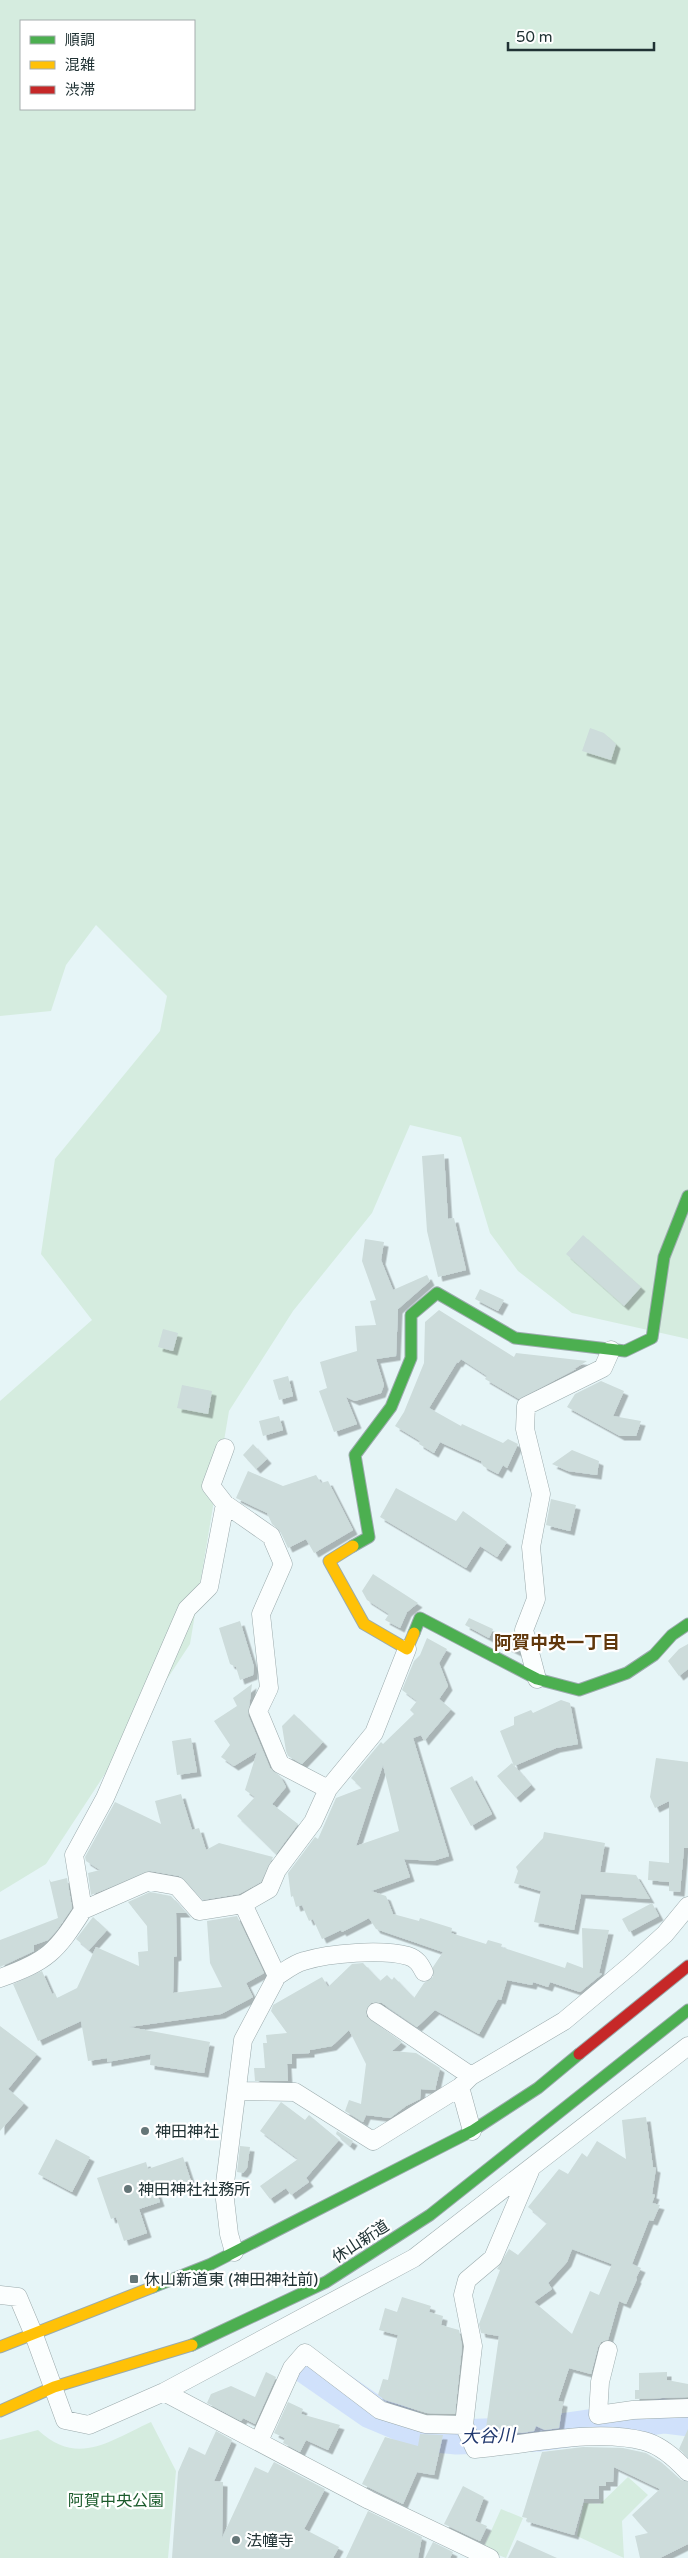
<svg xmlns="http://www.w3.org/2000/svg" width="688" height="2558" viewBox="0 0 688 2558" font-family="'Varela Round','Noto Sans JP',sans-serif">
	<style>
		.green { fill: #d5ecdf; fill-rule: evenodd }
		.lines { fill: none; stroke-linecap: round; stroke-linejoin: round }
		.river { stroke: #d0e1fb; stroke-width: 35 }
		.building { fill: #cddcdb; fill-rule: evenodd; filter: url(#shadow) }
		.street-casing { stroke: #9baaac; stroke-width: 19 }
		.fast-casing { stroke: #9baaac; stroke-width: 13 }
		.slow-casing { stroke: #9baaac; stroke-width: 13 }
		.jam-casing { stroke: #9baaac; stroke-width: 13 }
		.street { stroke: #fbfefe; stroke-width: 18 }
		.fast { stroke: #4caf50; stroke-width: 11 }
		.slow { stroke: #ffc107; stroke-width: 11 }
		.jam { stroke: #c62828; stroke-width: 11 }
		.poi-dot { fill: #657678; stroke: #fff; stroke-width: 2 }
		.labels { text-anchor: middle; stroke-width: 4.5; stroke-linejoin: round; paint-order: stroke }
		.poi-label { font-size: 16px; fill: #203234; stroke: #fff; text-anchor: start }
		.street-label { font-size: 16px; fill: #203234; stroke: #fff }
		.park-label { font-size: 16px; fill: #1b5b2c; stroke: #fff }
		.neighbourhood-label { font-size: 18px; font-weight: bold; fill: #60370b; stroke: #fff }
		.water-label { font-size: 18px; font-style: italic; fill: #1e366c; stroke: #fff }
	</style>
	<defs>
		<filter id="shadow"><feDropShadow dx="4.5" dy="4.5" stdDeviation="0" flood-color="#0004"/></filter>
	</defs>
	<rect width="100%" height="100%" fill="#e6f5f7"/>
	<path class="green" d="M0,0H688V1339L572,1313L518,1271L490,1233L461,1137L410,1125L372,1213L293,1311L229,1411L190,1644L46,1864L0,1892V1401L92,1320L41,1254L55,1159L160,1031L167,996L96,925L66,965L51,1011L0,1016ZM21,21H194V109H21Z
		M151,2422L176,2471L168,2558H0V2440L38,2430C78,2467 109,2441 151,2422Z
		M628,2477L648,2495L622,2521L624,2558L577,2536L584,2503L600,2504Z
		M501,2509L523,2518L506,2558L483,2549Z"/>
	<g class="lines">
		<path class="river" d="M306,2366L371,2411L426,2434L457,2437L540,2434L664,2416L688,2419"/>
	</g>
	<path class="building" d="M590,728L604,733L616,744L611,760L582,751Z
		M444,1154L448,1219L454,1218L466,1270L438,1277L427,1231L422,1156Z
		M583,1235L641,1287L624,1306L566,1254Z
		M365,1239L384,1242L381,1260L393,1290L427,1275L430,1281L398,1309L396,1356L376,1359L384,1385L381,1393L355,1401L346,1397L357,1424L334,1432L319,1391L327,1388L320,1362L357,1351L355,1326L376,1325L370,1301L376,1300L362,1261Z
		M480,1289L504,1300L498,1311L475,1299Z
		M439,1310L514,1357L516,1353L587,1361L574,1369H576L519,1399L485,1379L487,1376L461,1359L458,1363L457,1362L429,1408L461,1426L462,1424L503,1443L508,1439L518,1444L507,1468L503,1465L498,1474L483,1466L481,1461L440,1442L434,1453L419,1444L420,1441L395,1426L404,1412L424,1363L425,1322Z
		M163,1329L178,1333L173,1351L158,1347Z
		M288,1376L293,1396L279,1400L273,1380Z
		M601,1381L624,1391L613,1416L641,1421L636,1436H620L567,1407L575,1394Z
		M182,1385L212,1391L208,1414L177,1408Z
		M279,1416L283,1430L263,1436L259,1421Z
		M253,1444L267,1459L256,1469L243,1455Z
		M572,1450L599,1461L597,1475L568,1471L552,1464Z
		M248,1471L283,1486L316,1475L321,1483L328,1481L353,1530L314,1553L306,1539L288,1548L280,1531L272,1524L267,1513L236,1498Z
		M396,1488L456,1521L463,1511L507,1542L497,1557L480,1546L466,1568L380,1517Z
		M551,1499L576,1505L570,1531L546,1525Z
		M373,1574L418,1603L407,1612L400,1628L385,1620L389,1614L367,1600L362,1591Z
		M469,1618L493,1629L489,1638L465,1625Z
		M240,1621L254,1667L253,1675L240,1680L236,1667L230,1664L219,1628Z
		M496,1634L517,1644V1652L493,1640Z
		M427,1638L447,1649L439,1663L448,1686L439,1699L451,1709L424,1741L421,1735L413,1738L449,1856L433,1861L404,1859L410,1877L371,1891L386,1896L393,1914L419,1921L420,1918L452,1928L451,1933L486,1944L488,1940L502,1944L501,1947L565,1968L567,1962L583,1968L582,1928L609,1930L599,1973L602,1974L580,1992L550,1982L548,1987L533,1982L532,1985L507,1980L501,2000L498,1999L479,2034L435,2010L417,2027L382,2003H371L366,2011L367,2017L402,2042L392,2051L416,2053L440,2068L435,2090L421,2089L420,2099L406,2106L390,2118L366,2115L363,2122L345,2111L349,2100L361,2104L366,2064L349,2030L332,2046L310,2050V2053L292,2054V2064H287L288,2081H255L254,2068H265L263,2043H267L266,2035L287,2033L271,2011L273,2005L322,1977L328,1987L352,1964L363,1963L380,1981L387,1975L392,1980L394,1977L414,1998L424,1983L433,1977V1967L443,1952L376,1929L369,1918L342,1932L341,1930L322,1939L313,1919L309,1921L302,1905L296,1907L293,1896L291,1897L288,1873L315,1837L318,1839L336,1798L362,1788L351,1778L381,1742L383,1744L414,1714L410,1710L417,1701L402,1690L414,1661L420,1655ZM383,1765L399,1831L356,1846L372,1797Z
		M688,1644V1669L679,1676L668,1661L679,1649Z
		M252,1684L248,1715L270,1768L280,1776L286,1787L272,1804L298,1824L276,1854L237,1816L255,1797L245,1790L257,1752L234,1766L221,1757L230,1745L214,1721L237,1706L233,1698Z
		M561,1700L570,1703L578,1744L556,1748L514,1766L500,1731L514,1725V1717L531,1710L533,1713Z
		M294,1714L323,1742L302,1764L288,1756L286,1751L282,1726Z
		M191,1738L197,1772L177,1775L172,1741Z
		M656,1758L688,1762V1848H684L680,1892L669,1891V1882L648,1880L649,1861L669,1863V1801L655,1808L650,1797Z
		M512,1763L531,1785L516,1798L497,1776Z
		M472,1776L492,1814L471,1826L450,1788Z
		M181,1794L192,1830L199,1828L206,1850L219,1843L273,1857L261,1882L239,1894L203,1900L179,1876L150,1871L91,1895L88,1873L100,1870L86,1861L85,1857L115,1802L161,1824L155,1801Z
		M544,1832L605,1843L600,1872L636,1875L650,1899L581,1894L574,1930L534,1922L541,1891L514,1883L518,1871L516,1867L543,1838Z
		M67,1878L72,1908L57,1930L48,1940L34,1945V1951L0,1967V1940L58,1918L49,1879L51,1882Z
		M150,1892L171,1896L186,1913H176L177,1956L174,1957L173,1993L222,1987L210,1963L207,1921L237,1916L264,1973L246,1983L253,1997L221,2014L129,2027L210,2042L204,2073L150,2065L151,2054L107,2062V2058L88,2061L81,2021L38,2041L13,1984L42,1971L52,1994L55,1993L57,1998L77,1988L96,1947L139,1966L138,1952L148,1951L147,1926L128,1902Z
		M652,1903L659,1916L629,1932L622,1919Z
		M93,1917L107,1930L89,1950L76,1939Z
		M0,2026L37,2054L8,2089L24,2103L0,2131Z
		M281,2102L305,2120L309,2115L339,2140L306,2178L309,2182L291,2195L286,2188L270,2199L260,2186L298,2159L260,2131Z
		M646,2117L653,2167L656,2168L652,2194L655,2195L652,2203L660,2205L653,2221L649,2220L632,2264L641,2268L636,2278L637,2279L626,2304L619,2301L608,2340L601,2342L598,2347L591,2374L569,2368L558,2401L563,2402L559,2428L545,2430L536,2426L534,2431L522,2433L486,2428L499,2336L481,2333L479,2324L500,2270L497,2269L509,2249L518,2255L547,2223L528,2207L559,2169L568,2174L582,2153L587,2157L597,2141L626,2159L622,2120ZM572,2249L612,2264L599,2295L590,2291L572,2334L534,2302L552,2289L548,2283L567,2262Z
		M337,2131L353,2141L350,2146L336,2134Z
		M56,2139L90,2157L72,2192L38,2174Z
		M240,2146L250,2147L247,2168L243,2173L237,2172Z
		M183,2157L191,2181L157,2193L160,2202L139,2209L147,2233L124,2241L116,2217L111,2219L97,2178L146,2162L148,2169Z
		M402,2297L431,2306L429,2312L443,2316L441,2325L459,2330L462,2346L455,2414L427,2413L385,2400L378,2395L383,2379L388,2380L398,2335L379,2330L385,2308L397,2312Z
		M266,2372L276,2377L255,2424L243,2418L241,2421L207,2403L211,2394L231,2386L255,2397Z
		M667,2372V2380L688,2384V2397L635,2399V2390H639V2373Z
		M288,2402L303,2409L301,2414L340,2425L328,2450L306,2440L300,2452L283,2443L285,2438L274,2433Z
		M688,2429V2457L679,2449Z
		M216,2431L232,2440L214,2481L223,2482L222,2538L255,2467L268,2473L274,2462L325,2489L304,2529L339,2547L333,2558H172L178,2472L189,2447L205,2455Z
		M420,2434L443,2435L434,2475L417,2472L403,2504L362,2484L385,2437L418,2446Z
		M583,2447L623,2448L646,2453L661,2462L681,2480L688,2482V2544L660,2558H640L635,2536L648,2533L632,2515L660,2489L614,2467L613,2482H606V2486H599V2499H584L574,2535L526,2521L527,2518L522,2517L542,2452Z
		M463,2486L484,2497L475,2521L487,2526L480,2541L444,2524Z
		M368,2511L422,2537L418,2558H346Z
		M517,2540L557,2558H508Z
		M433,2542L453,2552L450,2558H425Z"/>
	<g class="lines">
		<g class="street-casing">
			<path id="street" d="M225,1504L271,1536L283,1564L261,1614L269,1688L258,1711L280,1764L328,1789
				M537,1679L524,1630L536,1599L531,1547L541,1494L525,1429L526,1406L603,1368L611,1350
				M83,1910L149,1881L177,1886L199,1911L243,1904L269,1889L277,1870L313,1822L328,1789L374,1733L407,1649
				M277,1976C285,1971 295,1963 304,1961C330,1953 382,1949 408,1956C417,1959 420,1964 424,1972
				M0,1978C48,1961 56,1952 83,1910L74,1855L105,1798L187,1609L209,1587L225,1504L211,1486L225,1448
				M376,2012L471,2076
				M237,2091L295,2092L373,2141L460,2087
				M472,2131L460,2087L471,2076L564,2021L631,1965L665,1934L688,1906
				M530,2171L493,2258L467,2280L463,2295L473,2346L464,2425L475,2449C526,2445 595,2428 644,2441C660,2445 677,2460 688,2472
				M234,2252L229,2234L224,2191L243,2040L277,1976L243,1904
				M0,2295L18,2297L34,2335L65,2420L89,2425L164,2392L414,2258L688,2046
				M608,2350L600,2382L598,2415L633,2410L688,2408
				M164,2392L369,2500L490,2558
				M259,2441L292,2368L305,2353L380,2410L425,2424L464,2425"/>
		</g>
		<g class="fast-casing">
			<path id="fast" d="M353,1546L369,1537L355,1455L391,1407L411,1358V1315L437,1293L515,1338L625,1351L652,1338L664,1257L688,1196
				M414,1633L420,1618L537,1679L579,1690L627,1673L654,1655L672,1635L688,1624
				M153,2287L211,2264L472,2131L538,2088L579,2054
				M192,2345L326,2282L430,2215L688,2010"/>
		</g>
		<g class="slow-casing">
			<path id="slow" d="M353,1546L329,1561L364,1624L407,1649L414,1633
				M0,2347L153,2287
				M0,2411L54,2387L192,2345"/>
		</g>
		<g class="jam-casing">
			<path id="jam" d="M579,2054L688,1966"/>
		</g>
		<use href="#street" class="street"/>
		<use href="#fast" class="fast"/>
		<use href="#slow" class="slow"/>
		<use href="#jam" class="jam"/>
	</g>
	<g class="poi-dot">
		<circle cx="145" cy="2131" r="5"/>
		<circle cx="128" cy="2189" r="5"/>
		<rect x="129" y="2274" width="10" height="10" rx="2.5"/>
		<circle cx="236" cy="2540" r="5"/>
	</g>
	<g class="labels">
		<g class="poi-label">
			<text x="155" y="2137">神田神社</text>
			<text x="138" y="2195">神田神社社務所</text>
			<text x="144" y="2285">休山新道東 (神田神社前)</text>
			<text x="246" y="2546">法幢寺</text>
		</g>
		<g class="street-label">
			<text transform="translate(360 2241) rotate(-33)" y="6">休山新道</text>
		</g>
		<g class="park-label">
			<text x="116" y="2506">阿賀中央公園</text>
		</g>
		<g class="neighbourhood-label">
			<text x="557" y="1649">阿賀中央一丁目</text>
		</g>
		<g class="water-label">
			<text transform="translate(488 2436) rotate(-2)" y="6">大谷川</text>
		</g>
	</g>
	<rect x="20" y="20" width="175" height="90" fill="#ffffff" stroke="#a6adae"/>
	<rect x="30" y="36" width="25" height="8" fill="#4caf50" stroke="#a6adae"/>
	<text x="65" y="45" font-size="15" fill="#203234">順調</text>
	<rect x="30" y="61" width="25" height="8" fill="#ffc107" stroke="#a6adae"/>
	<text x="65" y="70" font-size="15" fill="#203234">混雑</text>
	<rect x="30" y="86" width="25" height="8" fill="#c62828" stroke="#a6adae"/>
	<text x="65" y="95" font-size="15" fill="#203234">渋滞</text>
	<path d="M508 42v8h146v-8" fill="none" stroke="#203234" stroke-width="2.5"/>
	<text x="516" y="42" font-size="15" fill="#203234" stroke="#ffffff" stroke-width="4" paint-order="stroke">50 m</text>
</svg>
